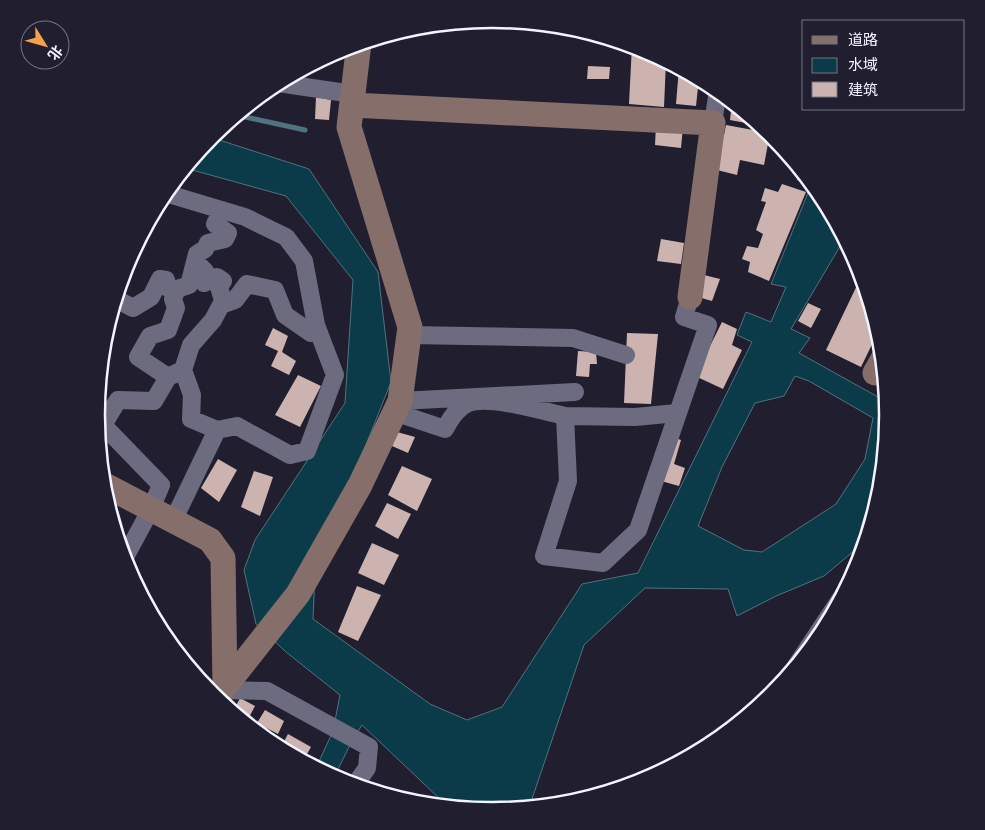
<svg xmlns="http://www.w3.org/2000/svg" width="985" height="830" viewBox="0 0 985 830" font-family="'Fira Sans','Noto Sans SC',sans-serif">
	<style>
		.water { fill: #0b3a48; stroke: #51727f; fill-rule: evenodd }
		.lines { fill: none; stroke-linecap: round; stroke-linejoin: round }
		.stream { stroke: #51727f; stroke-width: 5 }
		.building { fill: #cdb3af }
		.street { stroke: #6d6b7f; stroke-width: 18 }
		.secondary { stroke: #866f6b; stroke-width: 25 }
		.rim { fill: none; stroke: #f4f4ff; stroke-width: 2.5 }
	</style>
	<rect width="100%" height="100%" fill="#211f2f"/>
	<path class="water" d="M210,137L309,169L378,272L391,382L315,573L313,619L430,704L467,720L502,707L582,584L638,573L752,342L737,335L746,312L771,322L786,287L771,284L812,183L822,195L845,238L791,329L810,338L799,353L887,402L889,415L881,493L867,540L824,576L776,596L737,616L728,589L645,588L584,645L531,802L535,807L492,811L467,809L442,801L362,725L352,741L334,777L316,768L333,731L340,695L286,652L256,624L244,570L255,540L345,403L353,280L286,196L185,168ZM795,376L809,381L873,418L865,459L836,504L762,552L744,550L698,526L722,467L755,403L784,396Z"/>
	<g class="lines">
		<path class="stream" d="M236,115L305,130"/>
	</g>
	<path class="building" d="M590,33L611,39V40L590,38Z
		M632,45L666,61L664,107L629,104Z
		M588,66L610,67L609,79H587Z
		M679,68L699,78L696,106L676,104Z
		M316,97L331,100L329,120L315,119Z
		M732,102L762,126L730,120Z
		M656,125L683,127L681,148L655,145Z
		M726,125L770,133L764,165L740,160L737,175L713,169L719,135H724Z
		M800,168L810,180V183L797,180Z
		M782,184L806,192L769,281L748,272L750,262L742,259L747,246L758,248L763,234L756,230L766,202L761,201L765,188L778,192Z
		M661,239L684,243L681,264L657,261Z
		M704,275L720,279L712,301L698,297Z
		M862,275L879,330L861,367L826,350Z
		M808,303L821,309L811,328L798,321Z
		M722,322L737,329L732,345L742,350L723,389L695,376Z
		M273,328L288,336L282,352L296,361L289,375L271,366L278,351L265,345Z
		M627,333L658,334L651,404L624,403Z
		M578,351L596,352L597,364H590L589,377L576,376Z
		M298,375L321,386L300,427L275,415Z
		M397,432L415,437L408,453L392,446Z
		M672,437L681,440L674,464L685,468L679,486L661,481Z
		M218,459L237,470L219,502L201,488Z
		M402,466L432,479L417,511L388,495Z
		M254,471L273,477L260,516L241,507Z
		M387,503L411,514L398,539L375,526Z
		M372,543L399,555L384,585L358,573Z
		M357,586L381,595L358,641L338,632Z
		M240,698L255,706L246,723L233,712Z
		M265,710L284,721L278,734L257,723Z
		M288,734L311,747L303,761L280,749Z"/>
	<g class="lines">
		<path class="street" d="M278,83L353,94
			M713,123L718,90
			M165,193L245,217L286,237L304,261L316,325
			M197,263L205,271L201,279L204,283L217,277L223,281L219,287L224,304
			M116,299L133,308L151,297L160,279L166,280L168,288L176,292
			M409,335L573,338L626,355
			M183,370L192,395L191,419L217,430
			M168,377L138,357L150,336L168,330L176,308L173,299L177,289L189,285L197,254L205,249L208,243L225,239L228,233L215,224L222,210
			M400,401L575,392
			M394,412L445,429C450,419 457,408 468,403C490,395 542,411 565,416L568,481L544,556L603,563L638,530L708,325L684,317L690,297
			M565,416L635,417L677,413
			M124,559L151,509L161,485L103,425L118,400L154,401L168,377L183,370L191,345L213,320L221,305L235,300L247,284L275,290L285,315L311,333L316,325L335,375L307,451L290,455L237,426L217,430L173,521
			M796,666L847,589
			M222,690L267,691L369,747L367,768L355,785"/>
		<path class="secondary" d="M352,105L713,123L690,297
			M875,373L883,359
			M103,484L210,540L223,558L225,686
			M216,698L298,594L360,485L400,401L410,327L349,127L359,43"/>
	</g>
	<path d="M0 0H985V830H0ZM105 415a387 387 0 1 1 774 0a387 387 0 1 1-774 0Z" fill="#211f2f" fill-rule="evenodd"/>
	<path class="rim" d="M105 415a387 387 0 1 1 774 0a387 387 0 1 1-774 0Z"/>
	<rect x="802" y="20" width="162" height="90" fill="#211f2f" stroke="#757482"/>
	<rect x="812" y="36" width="25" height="8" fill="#866f6b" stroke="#757482"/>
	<text x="848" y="45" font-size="15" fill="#f4f4ff">道路</text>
	<rect x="812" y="58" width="25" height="15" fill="#0b3a48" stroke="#757482"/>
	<text x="848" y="70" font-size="15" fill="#f4f4ff">水域</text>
	<rect x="812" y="82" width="25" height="15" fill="#cdb3af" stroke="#757482"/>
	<text x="848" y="95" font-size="15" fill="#f4f4ff">建筑</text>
	<g transform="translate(45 45) rotate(127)"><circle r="24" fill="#211f2f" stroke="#757482"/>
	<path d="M0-4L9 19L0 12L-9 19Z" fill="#f7a149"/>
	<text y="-8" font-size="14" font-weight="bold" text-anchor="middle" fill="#f4f4ff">北</text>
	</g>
</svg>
